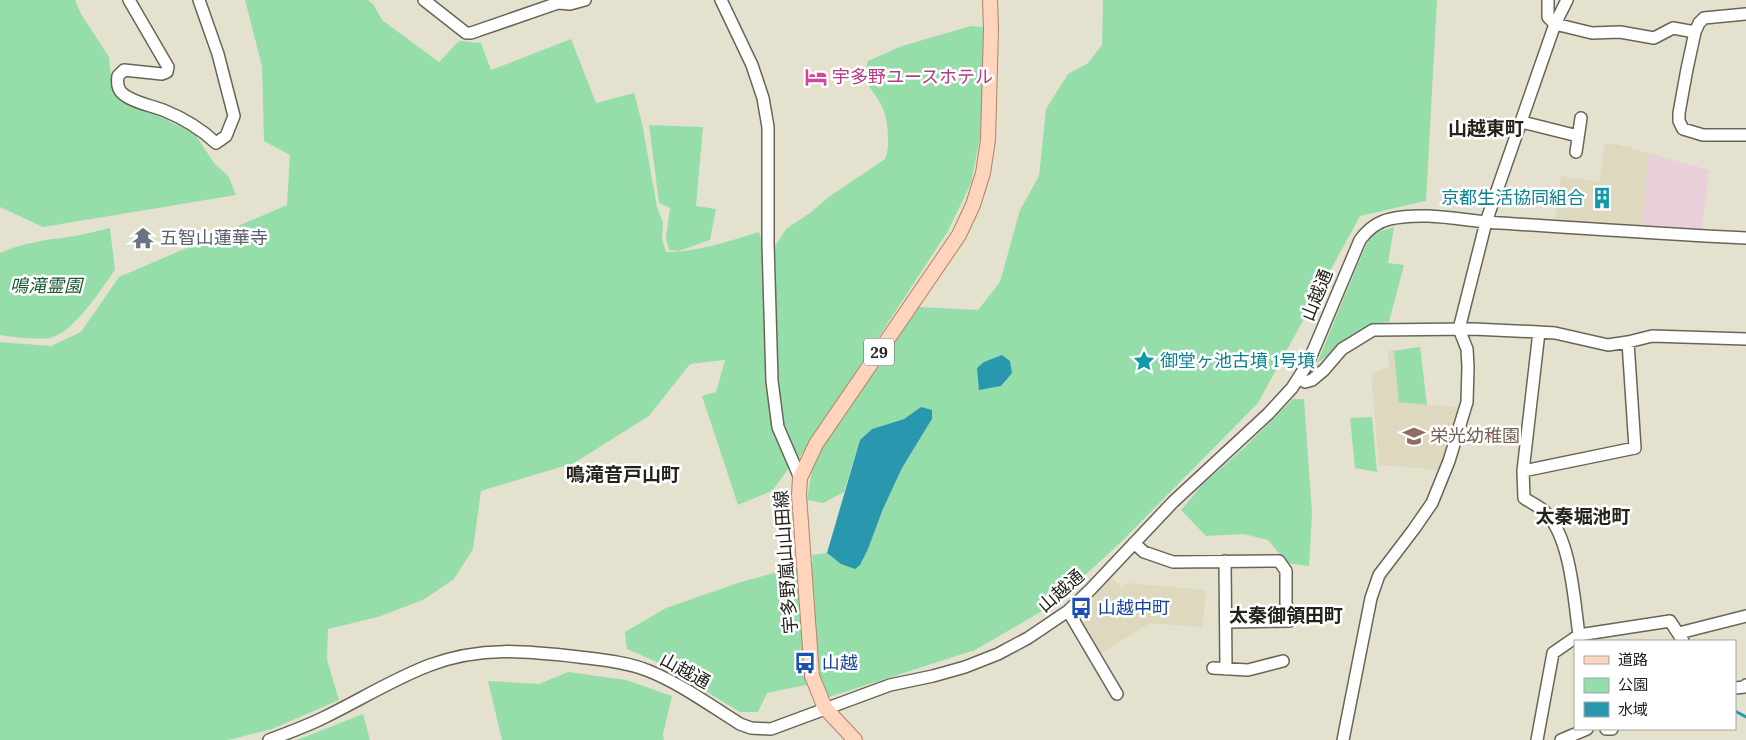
<svg xmlns="http://www.w3.org/2000/svg" width="1746" height="740" viewBox="0 0 1746 740" font-family="Lora,'Noto Sans JP',serif">
	<style>
		.commercial { fill: #e8cfd8 }
		.built { fill: #ddd8be }
		.green { fill: #96dea9 }
		.water { fill: #2998af }
		.lines { fill: none; stroke-linecap: round; stroke-linejoin: round }
		.stream { stroke: #2998af; stroke-width: 3 }
		.minor-casing { stroke: #696556; stroke-width: 14 }
		.major-casing { stroke: #b18367; stroke-width: 16 }
		.minor { stroke: #fff; stroke-width: 11 }
		.major { stroke: #fed4bc; stroke-width: 14 }
		.labels { text-anchor: middle; stroke-width: 5; stroke-linejoin: round; paint-order: stroke }
		.shield { fill: #fff; stroke: #666460; stroke-width: 1 }
		.shield-label { font-size: 16px; font-weight: bold; fill: #24221c }
		.hotel-label { font-size: 18px; fill: #b23c85; stroke: #fff; text-anchor: start }
		.culture-label { font-size: 18px; fill: #0d838f; stroke: #fff; text-anchor: end }
		.worship-label { font-size: 18px; fill: #5b616d; stroke: #fff; text-anchor: start }
		.park-label { font-size: 18px; font-style: italic; fill: #17582f; stroke: #fff }
		.street-label { font-size: 18px; fill: #24221c; stroke: #fff }
		.education-label { font-size: 18px; fill: #785e54; stroke: #fff; text-anchor: start }
		.transit-label { font-size: 18px; fill: #164399; stroke: #fff; text-anchor: start }
		.neighbourhood-label { font-size: 19px; font-weight: bold; fill: #24221c; stroke: #fff }
	</style>
	<rect width="100%" height="100%" fill="#e5e1cf"/>
	<path class="commercial" d="M1649,153L1709,170L1702,231L1642,227Z"/>
	<path class="built" d="M1605,144H1616L1649,153L1642,227L1555,222L1561,176L1599,182Z
		M1420,347L1427,405L1461,407L1441,470L1379,465L1371,373L1389,367L1388,351Z
		M1111,577L1122,589L1127,583L1206,590L1202,627L1150,623L1100,654L1078,615Z"/>
	<path class="green" d="M0,0H75L81,14L109,57L112,86L117,95L195,134L214,163L229,177L236,195L43,227L0,207Z
		M245,0H368L373,4L382,20L439,62L459,41L481,43L491,70L571,39L596,103L634,93L642,123L657,207L663,223L662,239L666,252C698,252 729,241 759,232L762,243L767,382L772,429L789,468L772,491L738,505L702,396L716,392L725,360L690,364L649,416L574,463L481,491L473,549L454,579L423,600L378,617L328,629L327,660L339,700L272,729L228,740H0V342L51,346L81,332L119,277L287,205L290,155L264,141L262,66Z
		M1103,0H1437L1426,201L1360,216L1258,403L1121,542L1054,604L975,650L829,697L821,682L767,693L758,712H740L657,662L627,649L625,632L666,608L738,583L813,562L812,555L827,553L834,559L868,549L883,509L902,468L932,419L921,407L904,419L872,429L860,440L844,492L823,503L807,500L814,457L919,307L978,310L1000,282L1020,210L1039,176L1046,109L1068,74L1088,63L1102,45Z
		M971,26L982,27L985,31L980,137L971,183L948,231L798,460L783,426L777,380L775,246L786,229L810,213L830,196L885,159C888,153 888,147 888,140C888,110 880,101 863,79L868,61L902,46Z
		M649,125L703,127L696,206L716,209L710,240L679,251L669,250L666,238L670,208L659,203Z
		M1394,227L1388,263L1404,265L1389,322L1372,324L1317,363L1366,245L1374,233Z
		M110,228L115,270C100,290 75,332 50,338C41,340 10,337 0,335V253C22,243 45,240 68,237C82,235 96,231 110,228Z
		M1420,347L1427,405L1399,402L1394,351Z
		M1293,399H1304L1312,513L1309,566L1287,563L1268,540L1244,534L1206,536L1181,510L1203,484L1244,448Z
		M1372,417L1377,472L1355,468L1350,418Z
		M568,672L626,680L672,696L663,734L664,740H502L488,681L539,684Z
		M363,714L370,740H297Z"/>
	<path class="water" d="M1002,355L1010,361L1012,373L1001,386L979,390L977,368L984,362Z
		M921,407L932,410V419L902,468L883,509L868,549L860,565L855,569L841,564L827,553L860,440L872,429L904,419Z"/>
	<g class="lines">
		<path class="stream" d="M1735,711L1746,717"/>
		<g class="minor-casing">
			<path id="minor" d="M129,0L168,67L167,72L162,74L124,70L118,76C117,82 117,89 123,94C134,103 150,105 163,110C183,118 200,128 216,143L226,136L234,116L218,54L199,0
				M424,0L466,33H471L558,3L570,4L585,0
				M721,0L752,65L763,98L768,127V243L772,381L778,427L800,478
				M1548,0V17L1555,24L1592,33L1620,32L1654,38L1673,28L1695,32
				M1746,14L1704,18L1699,23L1695,32L1687,69L1679,113V121L1683,129L1703,135H1746
				M1522,122L1578,136
				M1576,152L1581,118
				M1539,332L1523,471L1524,498C1531,503 1541,507 1546,513C1571,539 1574,600 1579,635
				M1299,378L1305,382L1312,380L1324,370L1342,349L1373,330L1473,329L1539,332L1555,333L1608,345L1628,342L1652,336L1746,339
				M1523,471L1635,448L1628,342
				M1134,543L1144,552L1173,562L1279,561L1286,571V603L1290,617L1289,621L1226,622
				M1225,561L1226,669
				M1068,611L1117,694
				M1679,633L1746,616
				M1213,668L1248,670L1283,661
				M1735,688L1744,687L1746,685
				M1606,729H1612
				M269,740C288,733 307,726 325,717C360,700 393,679 430,665C481,646 526,651 579,657C603,660 627,662 649,671C681,684 711,706 740,724L751,728L771,729L890,685L933,676L965,667L998,654L1028,638L1068,611L1090,590L1173,502L1268,414L1292,388L1308,363L1360,240C1368,229 1377,222 1390,219C1426,211 1464,221 1500,223C1582,228 1664,234 1746,238
				M1343,740L1371,598L1379,575L1414,529L1432,503L1449,461L1467,402L1468,367L1467,349L1459,329L1486,222L1555,24L1567,0
				M1537,740L1553,653L1579,635L1670,621L1683,641
				M1561,740L1587,729"/>
		</g>
		<g class="major-casing">
			<path id="major" d="M855,740L825,708L812,676L799,495L800,478L816,444L959,235L973,205L983,173L988,140L991,29L990,0"/>
		</g>
		<use href="#minor" class="minor"/>
		<use href="#major" class="major"/>
	</g>
	<defs>
		<g id="hotel-bare" transform="scale(1.725)"><path d="M-6-4.5h1.5V1H6V5H4.5V3h-9V5H-6ZM-4 0a1.8 1.8 0 1 1 3.6 0ZM.5 0V-2.5h3Q6-2.5 6 0Z" fill="#d1479c" stroke="#fff" stroke-width="2.5" paint-order="stroke"/></g>
		<g id="building-bare" transform="scale(1.725)"><path d="M-4-6H4V6H1V3H-1V6H-4ZM-2.5-4.3h1.7v1.8h-1.7ZM.8-4.3h1.7v1.8H.8ZM-2.5-1h1.7V.8h-1.7ZM.8-1h1.7V.8H.8Z" fill="#0f9aa8" stroke="#fff" stroke-width="2.5" paint-order="stroke"/></g>
		<g id="temple-bare" transform="scale(1.725)"><path d="M0-6L5-2H3V0L6.5 2.5H4V6H1.5V3h-3V6H-4V2.5H-6.5L-3 0V-2H-5Z" fill="#6b7280" stroke="#fff" stroke-width="2.5" paint-order="stroke"/></g>
		<g id="sight-bare" transform="scale(1.725)"><path d="M0-6L1.8-2.2L6-1.7L2.9 1.2L3.7 5.4L0 3.3L-3.7 5.4L-2.9 1.2L-6-1.7L-1.8-2.2Z" fill="#0f9aa8" stroke="#fff" stroke-width="2.5" paint-order="stroke"/></g>
		<g id="school-bare" transform="scale(1.725)"><path d="M0-5L7-2L0 1L-7-2ZM-4 1L0 2.5L4 1V4Q0 6-4 4Z" fill="#8d6e63" stroke="#fff" stroke-width="2.5" paint-order="stroke"/></g>
		<g id="bus-bare" transform="scale(1.725)"><path d="M-5-6H5V4H4V6H2V4H-2V6H-4V4H-5ZM-3.5-4V0h7V-4ZM-3.5 1.2v1.5H-2V1.2ZM2 1.2v1.5H3.5V1.2Z" fill="#1a4fb4" stroke="#fff" stroke-width="2.5" paint-order="stroke"/></g>
	</defs>
	<g fill-rule="evenodd">
		<use href="#hotel-bare" x="816" y="77"/>
		<use href="#building-bare" x="1602" y="198"/>
		<use href="#temple-bare" x="143" y="238"/>
		<use href="#sight-bare" x="1144" y="361"/>
		<use href="#school-bare" x="1414" y="436"/>
		<use href="#bus-bare" x="1081" y="608"/>
		<use href="#bus-bare" x="805" y="663"/>
	</g>
	<g class="labels">
		<rect class="shield" x="864" y="338.5" width="30" height="27" rx="4"/>
		<g class="shield-label">
			<text x="879" y="358">29</text>
		</g>
		<g class="hotel-label">
			<text x="832" y="83">宇多野ユースホテル</text>
		</g>
		<g class="culture-label">
			<text x="1585" y="204">京都生活協同組合</text>
			<text x="1160" y="367" text-anchor="start">御堂ヶ池古墳 1号墳</text>
		</g>
		<g class="worship-label">
			<text x="160" y="244">五智山蓮華寺</text>
		</g>
		<g class="park-label">
			<text x="46" y="292">鳴滝霊園</text>
		</g>
		<g class="street-label">
			<text transform="translate(1317 295) rotate(-68)" y="6">山越通</text>
			<text transform="translate(786 562) rotate(-94)" y="6">宇多野嵐山山田線</text>
			<text transform="translate(1061 591) rotate(-41)" y="6">山越通</text>
			<text transform="translate(685 671) rotate(29)" y="6">山越通</text>
		</g>
		<g class="education-label">
			<text x="1430" y="442">栄光幼稚園</text>
		</g>
		<g class="transit-label">
			<text x="1098" y="614">山越中町</text>
			<text x="822" y="669">山越</text>
		</g>
		<g class="neighbourhood-label">
			<text x="1486" y="135">山越東町</text>
			<text x="623" y="481">鳴滝音戸山町</text>
			<text x="1583" y="523">太秦堀池町</text>
			<text x="1286" y="622">太秦御領田町</text>
		</g>
	</g>
	<rect x="1574" y="640" width="162" height="90" fill="#ffffff" stroke="#a7a7a4"/>
	<rect x="1584" y="656" width="25" height="8" fill="#fed4bc" stroke="#a7a7a4"/>
	<text x="1618" y="665" font-size="15" fill="#24221c">道路</text>
	<rect x="1584" y="678" width="25" height="15" fill="#96dea9" stroke="#a7a7a4"/>
	<text x="1618" y="690" font-size="15" fill="#24221c">公園</text>
	<rect x="1584" y="702" width="25" height="15" fill="#2998af" stroke="#a7a7a4"/>
	<text x="1618" y="715" font-size="15" fill="#24221c">水域</text>
</svg>
